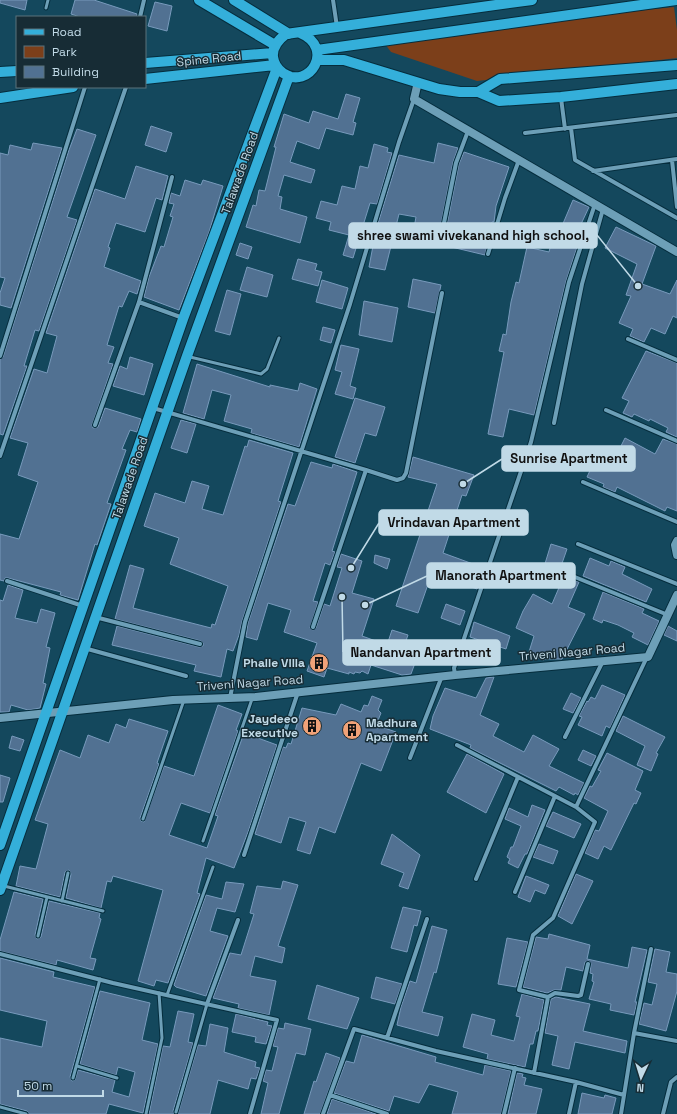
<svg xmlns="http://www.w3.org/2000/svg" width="677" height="1114" viewBox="0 0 677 1114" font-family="'Space Grotesk',sans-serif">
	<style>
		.green { fill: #7c3f1a }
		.building { fill: #517192; stroke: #789abc }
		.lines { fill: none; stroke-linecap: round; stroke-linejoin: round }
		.lane-casing { stroke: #052d3d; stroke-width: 5 }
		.street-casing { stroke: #052d3d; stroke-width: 6 }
		.secondary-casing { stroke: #052d3d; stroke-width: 10 }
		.primary-casing { stroke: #052d3d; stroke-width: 12 }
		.lane { stroke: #6d9fb7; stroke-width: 3 }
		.street { stroke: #6d9fb7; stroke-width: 4 }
		.secondary { stroke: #6d9fb7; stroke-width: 8 }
		.primary { stroke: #34afda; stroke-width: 10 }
		.labels { text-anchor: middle; stroke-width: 3; stroke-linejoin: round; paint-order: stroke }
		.street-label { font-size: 12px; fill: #c1dae7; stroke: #172c35 }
		.poi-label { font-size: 12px; font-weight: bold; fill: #c1dae7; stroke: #172c35; text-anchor: end }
		.leader { fill: none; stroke: #c1dae7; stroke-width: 1.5 }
		.callout-dot { fill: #c1dae7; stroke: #172c35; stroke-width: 1.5 }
		.callout { fill: #c1dae7; stroke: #c1dae7; stroke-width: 1.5 }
		.callout-label { font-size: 13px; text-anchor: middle; font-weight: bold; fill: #111 }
	</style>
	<rect width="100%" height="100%" fill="#14485d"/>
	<path class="green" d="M674,7L677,30V58L477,81L391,52L385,44L386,37Z"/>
	<path class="building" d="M0,0H27L25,10L0,3Z
		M75,0H94L137,14V17H80L71,14Z
		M155,2L172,6L167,31L148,26Z
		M346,94L360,98L353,122L356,123L353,135L326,128L319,149L297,141L290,162L315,170L311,183L284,175L278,196L282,197L280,209L307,217L300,243L246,227L253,205L256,206L259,190L265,191L276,147H274L284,114L309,123L313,111L338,119Z
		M151,126L172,133L166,152L145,145Z
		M77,129L96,135L67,217L77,220L39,331L35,330L24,366H27L3,435L0,434V359L3,357L69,150Z
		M33,143L62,148L11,308L0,305V293L5,278L0,277V153L8,155L10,145L31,150Z
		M438,143L458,148L453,162L437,244L430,242L429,247L411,244L416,217L399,214L385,270L369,267L376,230L399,155L434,163Z
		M374,144L388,148L387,152L392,153L377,204L370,203L353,258L343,255L349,235L329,230L331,222L316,218L321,201L337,205L342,186L355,189L360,166L368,168Z
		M464,152L509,167L496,206L494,222H492L485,255L443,245L459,164Z
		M136,166L168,176L162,200L156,198L145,232L116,223L108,247L110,248L104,267L141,281L137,294L129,291L122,307L119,306L107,345L114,347L108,363L113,364L92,425L93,428L98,427L105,408L141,419L137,432L130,430L122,449L126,450L107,503L111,504L97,545L95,544L78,600L60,595L61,592L8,578H5L4,581L0,580V534L19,539L38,482L18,475L28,443L10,438L34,369L47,373L57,336L46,333L95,189L125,199Z
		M185,180L201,185L203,180L223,186L209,232L179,310L144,297L149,277L161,246L164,247L173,217L170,216L174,204L169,203L171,193L180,196Z
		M573,200L589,207L575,237L580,238L566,281L534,415L509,409L503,437L488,434L504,352L499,351L503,334L506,335L511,302L516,282L519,283L527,247L549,252L554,232L559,233Z
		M616,227L656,246L642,284L670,294L677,280V318L673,316L665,334L651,328L644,342L630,336L633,329L619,323L631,296L626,295L637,264L605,248Z
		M240,243L252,247L248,259L236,255Z
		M298,259L317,264L315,270L322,272L318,286L292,279Z
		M247,267L273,275L267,297L240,290Z
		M413,279L441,285L435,313L408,307Z
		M322,280L348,288L342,309L316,302Z
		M227,290L241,294L230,335L215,331Z
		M364,301L398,308L392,342L359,335Z
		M323,327L335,330L331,343L320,340Z
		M341,345L359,349L350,386L356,388L353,399L335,394L342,372L335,370Z
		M646,351L677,363V437L666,432L668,428L650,419L649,421L634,414L632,417L623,413L629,401L622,398Z
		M130,357L153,364L144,395L113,386L120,366L127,369Z
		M197,364L270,387V385L298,391L300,383L317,389L299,447L251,433L252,429L224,421L231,395L212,390L204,419L183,413Z
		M355,398L385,407L376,436L365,433L355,463L335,457Z
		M181,420L196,424L187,453L171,448Z
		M625,438L655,454L663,439L677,444V511L667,507L665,511L617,487L615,492L603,487L604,484L587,477L600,449L616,456Z
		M249,440L293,453L278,501L281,502L242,621L239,635L233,651L227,649L221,677L194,671L196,665L112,645L117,626L199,647L203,646V643L201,641L115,619L130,565L144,569L133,608L211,628L212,624L215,625L228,586L170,564L179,538L144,526L155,493L185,503L192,481L209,486L202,509L223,515L245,446L247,447Z
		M413,457L474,475L466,496L462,495L443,553L484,568L477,589L432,573L418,613L396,606L437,484L408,477Z
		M311,462L332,468L333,464L357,472L332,551L335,552L330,565L325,563L313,601L318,602L310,628L313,630L316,628L324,604L330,606L342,568L337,567L341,554L362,561L352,593L374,599L362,636L387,645L392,630L408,635L400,658L415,663L411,674L402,675L371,665L368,674L362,671L360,673L355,672L354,674L349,672V674L327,668L324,677L307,671L317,643L284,632L291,610L268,603L257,640L246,637L248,623L288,504L295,506Z
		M551,544L567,549L559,572L544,567Z
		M375,555L390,559L387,569L374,563Z
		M590,558L609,566L611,561L625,567L622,574L652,589L646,602L583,576Z
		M564,576L579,582L568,607L585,614L562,659H544V660L528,655L534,636L516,628L523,611L533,594L552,604Z
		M8,585L23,590L15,618L37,623L41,609L55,613L46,647L50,648L43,683L46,684L40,708L28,710L11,705L9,712H0V600L3,601Z
		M603,592L642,608L644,609L642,613L659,621L648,645L632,637L634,633L618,625L603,620L602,623L593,619Z
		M446,604L465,611L460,625L441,618Z
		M474,622L510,636L506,649L470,637Z
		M668,626L677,631V641L664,635Z
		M494,677L480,715L499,724L493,736L524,752L533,735L559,749L549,766L584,783L578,795L575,793L574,795L559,787L556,791L470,748L471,745L430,729L433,716L445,688L476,698L486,678Z
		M602,685L625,695L610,728L606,726L602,736L578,725L582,717L579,716L587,701L588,702L591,697L595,699Z
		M571,693L581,698L573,713L563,709Z
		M372,696L382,700L378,710L381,713L376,725L396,732L381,771L361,763L335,833L319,827L310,854L297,850L306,822L289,817L281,843L255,834L283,747L286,748L288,743L291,744L302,708L336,715L341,704L361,712L364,705L368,706Z
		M218,705L242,714L236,730L238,731L210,813L181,803L169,835L207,848L218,816L215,815L244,733L277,745L248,832L234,868L206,858L197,893L200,894L168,983L156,980L154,986L138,981L163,890L113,876L111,882L107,881L101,908L66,898L71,874L69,870L65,872L60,897L16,886L20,866L36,869L48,824L35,820L60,750L80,758L88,735L109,743L116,724L126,728L129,719L168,731L157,763L159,764L140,818L141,821L144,822L164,766L194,776Z
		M623,716L665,737L656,753L658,754L651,771L637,765L645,746L616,731Z
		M12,736L24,740L20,751L9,748Z
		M583,750L596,756L591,766L578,760Z
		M607,753L643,771L635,790L641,793L636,804L634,803L611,850L604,846L598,859L585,853L595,830L599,831L608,811L584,798L590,786L592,787L601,771L598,770Z
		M467,754L504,774L486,813L447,792Z
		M0,775L10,778L3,802H0Z
		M532,805L545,810L527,854H525L518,868L508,863L510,859L507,857L511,847H513L521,826L505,819L509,808L528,817Z
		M553,812L581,824L574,838L546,826Z
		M392,834L420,855L408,889L399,886L404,873L381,864Z
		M539,844L558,851L553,864L533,857Z
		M576,874L593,881L572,924L558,916Z
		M526,876L549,885L545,894L535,890L530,902L518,897Z
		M283,881L298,885L278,946L285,948L282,963L255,956L250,976L276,981L269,1015L238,1008L239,1004L213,998L230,953L241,955L254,914L250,913L257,886L281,889Z
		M226,882L244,884L235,912L217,908L210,931L228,936L206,996L176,987L174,985L206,895L222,899Z
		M14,892L43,899L35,935L37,939L41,937L49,901L100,913L99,918L101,919L90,958L96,959L93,970L57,960L56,965L0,951V940Z
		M403,907L421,911L417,926L414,925L407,952L391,948Z
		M432,926L447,930L436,973L434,972L422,1012L443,1017L438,1036L397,1025L401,1007L410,981L416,983Z
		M549,934L590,945L587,959L628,968L632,947L647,950L635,1002H637L634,1015L610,1010L611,1004L589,999L594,982L592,981L593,974L590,973L591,964L589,961L585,962L583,971L566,967L561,990H554L547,993L523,987L536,937L548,939Z
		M507,938L528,942L516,987L498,984Z
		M655,949L670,952L666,972L677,974V991L666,1031L639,1024L644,1003L652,1005L657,984L648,982Z
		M0,958L54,972L53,977L95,987L70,1077L72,1081L75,1080L78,1070L115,1080L112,1092L129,1097L135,1072L118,1067L116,1075L80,1064L100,991L150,1003L142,1040L158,1044L143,1113L109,1104L106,1114H29L27,1111L0,1104V1038L42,1047L47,1021L0,1010Z
		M376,977L402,984L395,1004L371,998Z
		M317,985L359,998L347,1029L308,1019Z
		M522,994L544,1000L538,1031H536L533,1044H530L525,1067L487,1059L488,1054L463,1047L472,1014L495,1020L491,1035L514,1041L520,1017L516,1016Z
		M556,997L590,1004L583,1031L627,1041L625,1053L575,1042L569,1069L552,1065L558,1036L545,1033L551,999Z
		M178,1011L194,1014L188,1042L193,1043L173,1111L174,1114H149L163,1046L170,1047Z
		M236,1014L268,1022L267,1025L272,1026L266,1044L255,1042L256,1037L232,1032Z
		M285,1023L311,1029L305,1055L296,1053L279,1114H261L268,1083L263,1081L266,1070L272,1071L278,1047L273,1046L278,1028L284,1029Z
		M210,1024L228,1028L224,1052L256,1062L255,1067L260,1068L256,1079L251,1078L248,1089L218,1080L210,1114H178L198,1045L206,1046Z
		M362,1035L436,1057L435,1062L483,1075L485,1065L511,1071L501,1114H452L458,1092L429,1084L419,1103L394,1096L389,1111L334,1093L346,1061L354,1063Z
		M326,1053L340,1058L320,1114H304L314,1081L316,1082Z
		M517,1073L523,1074L522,1077L526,1078L524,1085L542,1089L536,1114H508Z
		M582,1093L604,1098L605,1095L616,1098L612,1114H578Z
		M332,1099L376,1114H327Z"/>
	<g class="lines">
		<g class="lane-casing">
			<path id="lane" d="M46,8L48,0
				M190,357L261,374L267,369L279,338
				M143,819L184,700
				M203,841L252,699
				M4,886L103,911
				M62,901L68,873
				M38,936L47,897
				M167,995L213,867
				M77,1066L117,1078
				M73,1078L100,979
				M0,1107L26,1114
				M176,1112L207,1004
				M146,1114L162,1038L159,993"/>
		</g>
		<g class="street-casing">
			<path id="street" d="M333,0L337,27
				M140,17L144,0
				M561,98L565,129
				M571,128L575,160L677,218
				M525,133L677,115
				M672,160L677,207
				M593,171L677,159
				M440,243L456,163L468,131
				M488,254L505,198L519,160
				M139,302L183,318
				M628,339L677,360
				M0,356L85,87
				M153,408L366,470L313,627
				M606,410L677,441
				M554,423L582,284L603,209
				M95,425L139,302L172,177
				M0,456L126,87
				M366,470L397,480L403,478L406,473L442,293
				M583,482L677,522
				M578,544L677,584
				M565,573L668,615
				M7,581L83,606
				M95,617L200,644
				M84,648L186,676
				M455,675L454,668L531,442L569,282L595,204
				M230,698L245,622L350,304L399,142L414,99
				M565,737L603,661
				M457,745L576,807L647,657
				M410,758L442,676
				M244,855L298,692
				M476,879L518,777
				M515,892L555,796
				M0,954L113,983L277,1020L250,1114
				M548,997L555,993L578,996L581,995L588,964
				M207,1004L238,920
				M634,1033L651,949
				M387,1038L427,919
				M534,1073L548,997L519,990L533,935L553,918L595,822L576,807
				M330,1095L387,1114
				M323,1114L354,1029L436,1051L576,1082L624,1095
				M504,1114L515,1068
				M569,1114L576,1082
				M621,1114L634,1033L677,1041
				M663,1114L671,1082L677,1077"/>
		</g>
		<g class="secondary-casing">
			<path id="secondary" d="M418,82L414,99L677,252
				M677,541L675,545L677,555
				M0,718L173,700L256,697L455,675L648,657L677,595"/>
		</g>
		<g class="primary-casing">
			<path id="primary" d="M199,0L275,45
				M234,0L289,34
				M300,33C336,48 309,91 283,73C277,69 274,64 273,57C272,47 278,40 286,34L532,0
				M317,50L677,0
				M317,60H344L439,89L460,92H478L500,79L677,65
				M145,63L273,53
				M0,72L17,71
				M145,79L275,65
				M478,92L499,101L561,97L677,84
				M0,98L73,87
				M0,845L183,319L277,68
				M0,890L187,356L289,76"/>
		</g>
		<use href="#lane" class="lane"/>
		<use href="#street" class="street"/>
		<use href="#secondary" class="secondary"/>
		<use href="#primary" class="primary"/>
	</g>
	<defs>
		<g id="building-disc" transform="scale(1)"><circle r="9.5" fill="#f0a278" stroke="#172c35"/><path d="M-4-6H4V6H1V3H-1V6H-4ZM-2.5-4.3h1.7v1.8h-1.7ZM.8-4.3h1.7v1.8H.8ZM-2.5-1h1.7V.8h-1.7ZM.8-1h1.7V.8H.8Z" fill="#111"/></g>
	</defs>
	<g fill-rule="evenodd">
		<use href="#building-disc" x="319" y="663"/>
		<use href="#building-disc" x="312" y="726"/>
		<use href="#building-disc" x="352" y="730"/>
	</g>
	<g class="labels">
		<g class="street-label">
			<text transform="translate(209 59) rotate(-6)" y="4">Spine Road</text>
			<text transform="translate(240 173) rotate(-70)" y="4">Talawade Road</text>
			<text transform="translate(130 478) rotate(-71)" y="4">Talawade Road</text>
			<text transform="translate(572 652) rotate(-5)" y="4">Triveni Nagar Road</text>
			<text transform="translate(250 683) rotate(-4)" y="4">Triveni Nagar Road</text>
		</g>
		<g class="poi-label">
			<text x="305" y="667">Phalle Villa</text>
			<text x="298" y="723">Jaydeeo<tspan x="298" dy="14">Executive</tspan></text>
			<text x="366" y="727" text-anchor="start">Madhura<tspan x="366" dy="14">Apartment</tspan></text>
		</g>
	</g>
	<path class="leader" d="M638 286L597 235M463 484L502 459M351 568L379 523M365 605L427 576M342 597L343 652"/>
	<g class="callout-dot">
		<circle cx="638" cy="286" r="4"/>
		<circle cx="463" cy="484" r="4"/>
		<circle cx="351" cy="568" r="4"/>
		<circle cx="365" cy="605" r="4"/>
		<circle cx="342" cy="597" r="4"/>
	</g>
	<g class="callout">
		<rect x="349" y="223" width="248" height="25" rx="4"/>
		<rect x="502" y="446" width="133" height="25" rx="4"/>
		<rect x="379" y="510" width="149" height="25" rx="4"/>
		<rect x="427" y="563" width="148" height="25" rx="4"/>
		<rect x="343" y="640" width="157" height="25" rx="4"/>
	</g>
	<g class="callout-label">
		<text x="473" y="240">shree swami vivekanand high school,</text>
		<text x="569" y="463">Sunrise Apartment</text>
		<text x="454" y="527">Vrindavan Apartment</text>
		<text x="501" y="580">Manorath Apartment</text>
		<text x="421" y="657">Nandanvan Apartment</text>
	</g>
	<rect x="16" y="16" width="130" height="72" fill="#172c35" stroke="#5b727c"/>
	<rect x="24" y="29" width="20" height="6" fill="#34afda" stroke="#5b727c"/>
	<text x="52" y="36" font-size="12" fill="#c1dae7">Road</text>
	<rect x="24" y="46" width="20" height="12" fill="#7c3f1a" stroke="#5b727c"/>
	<text x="52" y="56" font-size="12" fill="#c1dae7">Park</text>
	<rect x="24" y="66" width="20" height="12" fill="#517192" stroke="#5b727c"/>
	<text x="52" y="76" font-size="12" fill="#c1dae7">Building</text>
	<g transform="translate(641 1078) rotate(184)" stroke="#172c35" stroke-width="3" paint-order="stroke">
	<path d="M0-3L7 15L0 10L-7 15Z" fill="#c1dae7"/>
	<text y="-6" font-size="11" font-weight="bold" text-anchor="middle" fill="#c1dae7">N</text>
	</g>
	<path d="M18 1090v6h85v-6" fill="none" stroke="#c1dae7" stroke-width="2"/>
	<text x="24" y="1090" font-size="12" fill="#c1dae7" stroke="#172c35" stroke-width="3" paint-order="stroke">50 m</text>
</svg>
